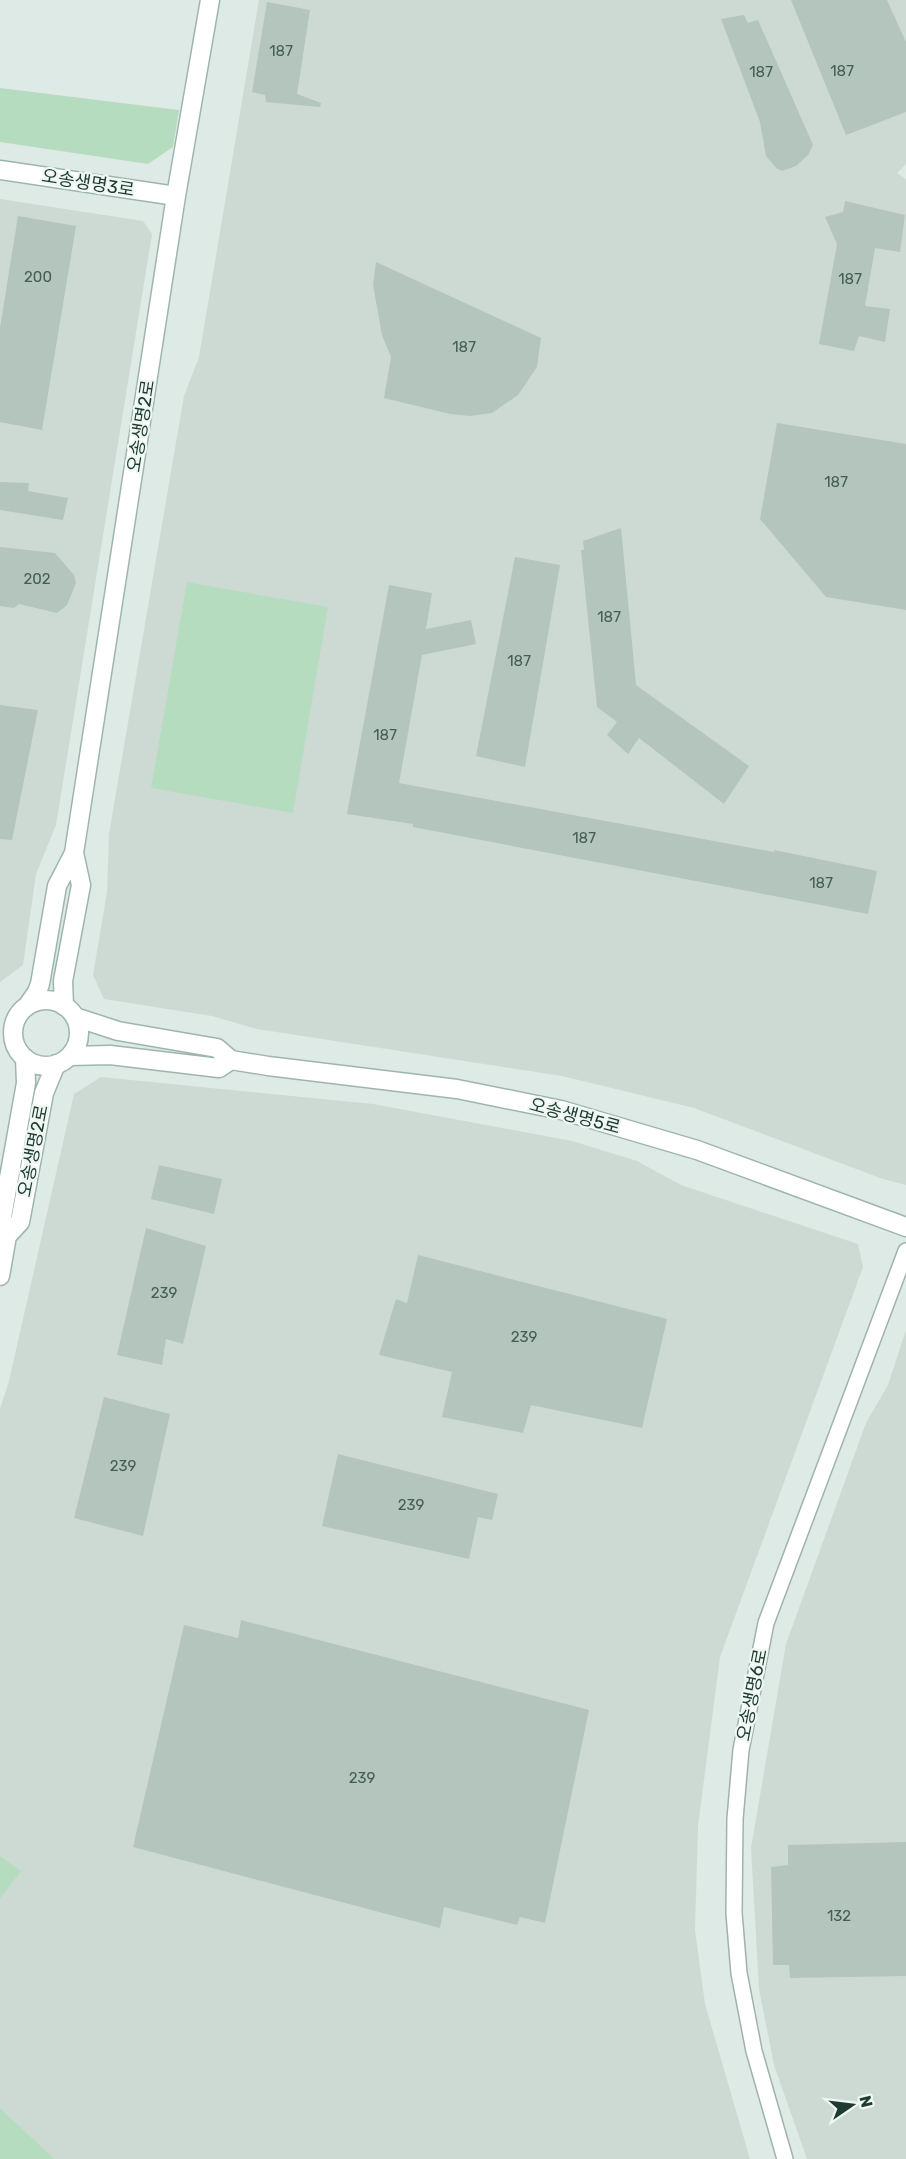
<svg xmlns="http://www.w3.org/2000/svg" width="906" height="2159" viewBox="0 0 906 2159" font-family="Rubik,'Noto Sans KR',sans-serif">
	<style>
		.built { fill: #ccdad3 }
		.green { fill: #b6dcc0 }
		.building { fill: #b4c5bd }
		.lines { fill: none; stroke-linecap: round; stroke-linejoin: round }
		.street-casing { stroke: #a1b2ac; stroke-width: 18 }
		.secondary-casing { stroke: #9db6ac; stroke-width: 21 }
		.street { stroke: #fff; stroke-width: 15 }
		.secondary { stroke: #fff; stroke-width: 18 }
		.labels { text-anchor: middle; stroke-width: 4.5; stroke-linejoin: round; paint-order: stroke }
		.number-label { font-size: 15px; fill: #445d55 }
		.street-label { font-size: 18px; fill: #1f3a32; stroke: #eef7f2 }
	</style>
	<rect width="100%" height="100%" fill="#deeae5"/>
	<path class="built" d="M259,0H906V164L897,173L906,179V1185L883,1179L694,1108L562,1076L257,1029L212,1016L104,999L93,975L107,892L109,834L184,396L199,357Z
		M0,199L143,221L152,234L56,825L36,874L23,965L0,982Z
		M101,1077L373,1104L572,1141L637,1161L681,1185L858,1244L863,1267L720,1657L698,1826L695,1930L705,2004L750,2159H55L0,2108V1899L20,1871L0,1856V1409L9,1381L74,1094Z
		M906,1330V2159H807L774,2065L759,1989L751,1848L786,1644L866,1423L888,1385Z"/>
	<path class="green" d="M0,88L179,110L173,147L148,164L0,142Z
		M187,582L328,607L293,813L151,788Z
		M0,1856L21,1871L0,1899Z
		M0,2108L55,2159H0Z"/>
	<path class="building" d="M791,0H887L906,42V112L846,135Z
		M267,2L310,10L297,94L321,103L320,107L266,102L265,95L252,92Z
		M744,15L748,23L758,20L813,145L808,155L796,166L782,171L776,168L766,156L760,122L721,19Z
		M845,201L905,215L900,252L875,248L865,306L890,309L885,342L859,336L854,351L819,344L837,244L825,217L843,212Z
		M18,216L76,226L42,430L0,422V328Z
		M376,262L541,338L537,367L518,395L492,413L470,416L450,414L384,398L391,357L382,335L373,285Z
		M777,423L906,444V610L826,597L760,519Z
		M0,482L29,483L28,491L68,498L63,520L0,510Z
		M621,528L636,685L749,766L724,804L639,738L628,754L607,735L617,722L597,707L581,550H584L583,541Z
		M0,547L55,553L74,575L76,583L67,605L57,613L19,604L14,608L0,606Z
		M515,557L560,565L525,767L476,756Z
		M389,585L432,593L426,629L471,620L476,644L422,655L399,783L774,852V850L877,871L868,914L413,827V824L347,814Z
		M0,705L38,710L12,840L0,839Z
		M159,1165L222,1179L214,1214L151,1199Z
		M146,1228L206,1246L183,1344L166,1339L162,1365L117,1355Z
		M418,1255L667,1319L642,1428L531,1405L523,1433L442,1417L452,1372L379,1355L396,1299L407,1303Z
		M104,1397L170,1414L143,1536L74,1518Z
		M338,1454L498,1494L492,1520L478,1517L469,1559L322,1526Z
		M241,1620L589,1710L545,1923L520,1917L517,1925L444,1907L440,1928L133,1847L184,1625L238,1638Z
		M906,1842V1976L790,1978L789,1965H773L771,1867L788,1865V1845Z"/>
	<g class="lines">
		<g class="street-casing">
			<path id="street" d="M785,2159L754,2051L739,1973L734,1913L735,1819L741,1750L766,1623L906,1251"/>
		</g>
		<g class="secondary-casing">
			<path id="secondary" d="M0,170L176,196
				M13 1033a33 33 0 1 1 66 0a33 33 0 1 1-66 0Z
				M28,1005L37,992L40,984L57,886L74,853L176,196L210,0
				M64,1006L63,981L81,885L74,853
				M75,1017L118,1031L217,1048L231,1060L268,1066L457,1089L561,1110L697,1150L906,1227
				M70,1056L110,1055L219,1068L231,1060
				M7,1236L20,1222L44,1093L56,1064
				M0,1276L7,1236L2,1217L26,1083L25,1058"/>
		</g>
		<use href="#street" class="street"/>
		<use href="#secondary" class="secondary"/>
	</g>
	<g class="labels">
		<g class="number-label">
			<text x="281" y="56">187</text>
			<text x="842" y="76">187</text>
			<text x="761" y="77">187</text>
			<text x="38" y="282">200</text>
			<text x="850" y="284">187</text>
			<text x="464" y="352">187</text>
			<text x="836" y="487">187</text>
			<text x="37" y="584">202</text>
			<text x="609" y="622">187</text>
			<text x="519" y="666">187</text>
			<text x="385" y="740">187</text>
			<text x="584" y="843">187</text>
			<text x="821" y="888">187</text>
			<text x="164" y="1298">239</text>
			<text x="524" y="1342">239</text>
			<text x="123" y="1471">239</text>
			<text x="411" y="1510">239</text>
			<text x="362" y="1783">239</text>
			<text x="839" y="1921">132</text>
		</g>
		<g class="street-label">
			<text transform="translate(88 183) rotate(9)" y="6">오송생명3로</text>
			<text transform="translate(141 426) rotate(-81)" y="6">오송생명2로</text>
			<text transform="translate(575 1116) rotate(15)" y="6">오송생명5로</text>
			<text transform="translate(33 1151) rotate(-79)" y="6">오송생명2로</text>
			<text transform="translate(752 1695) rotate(-79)" y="6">오송생명6로</text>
		</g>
	</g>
	<g transform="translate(852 2105) rotate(76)" stroke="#eef7f2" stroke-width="4.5" paint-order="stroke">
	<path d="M0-4.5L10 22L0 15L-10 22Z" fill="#1f3a32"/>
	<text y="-9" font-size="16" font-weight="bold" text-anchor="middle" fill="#1f3a32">N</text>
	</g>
</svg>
